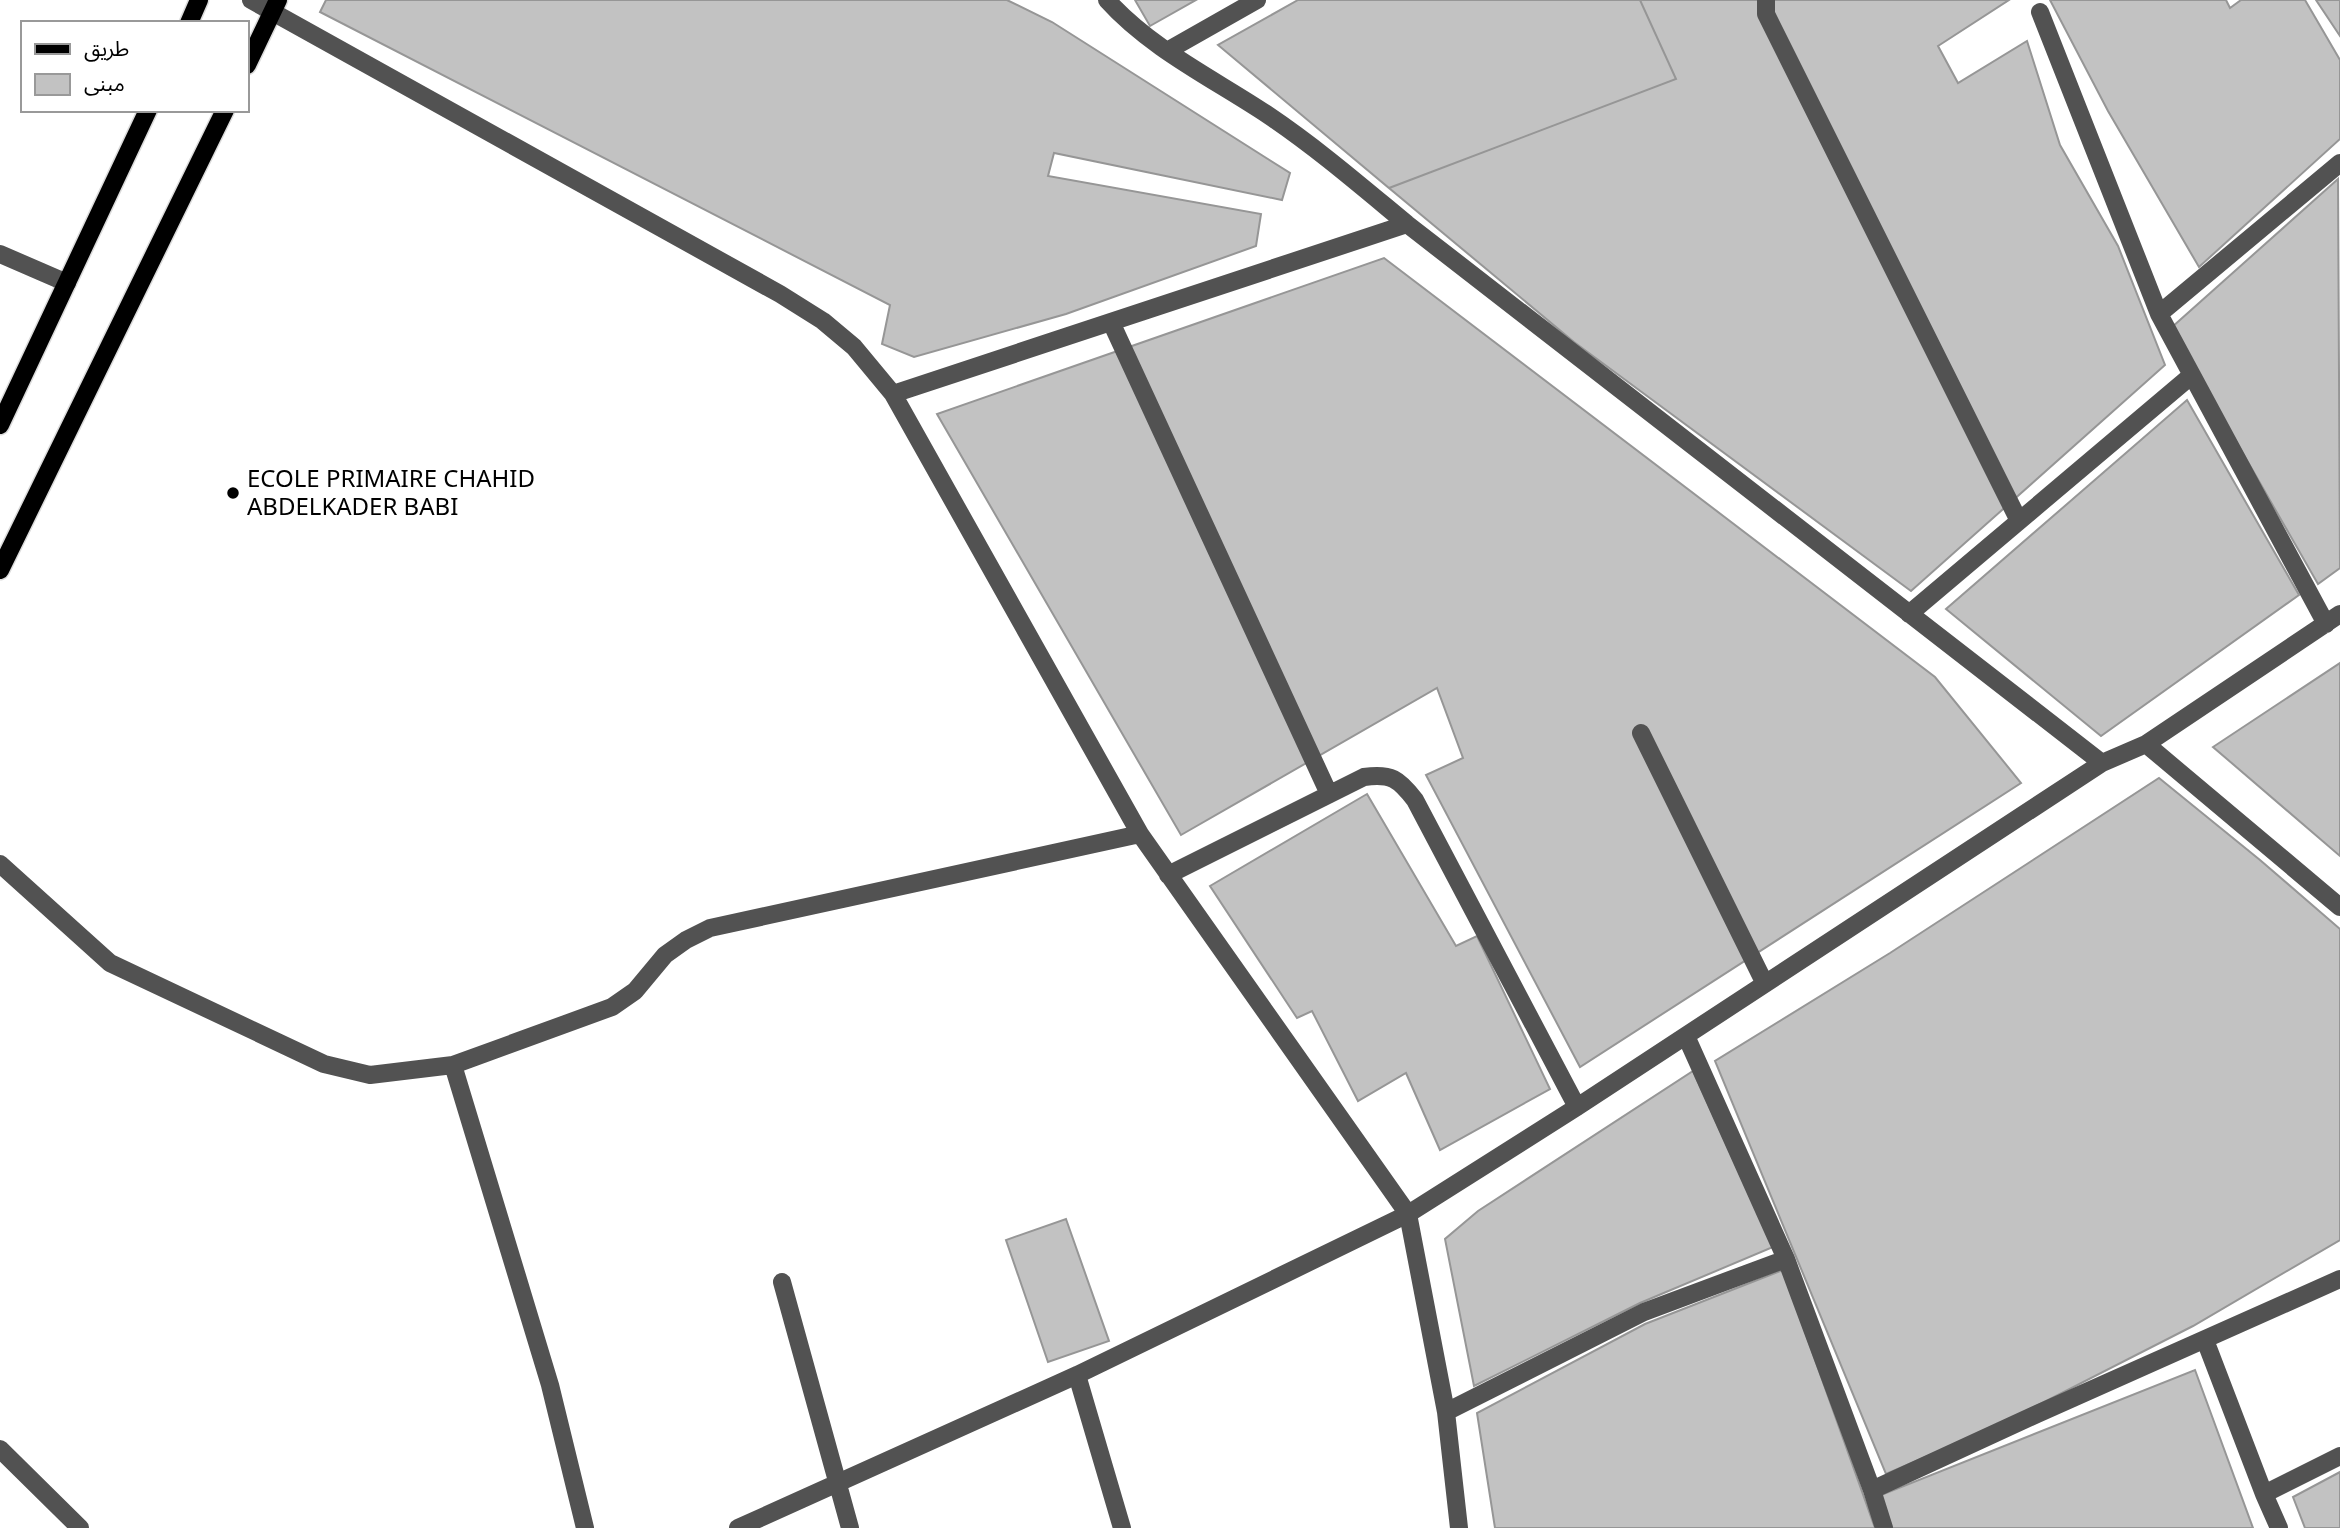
<svg xmlns="http://www.w3.org/2000/svg" width="2340" height="1528" viewBox="0 0 2340 1528" font-family="'Noto Sans','Noto Sans Arabic',sans-serif">
	<style>
		.building { fill: #c2c2c2; stroke: #969696; stroke-width: 2 }
		.lines { fill: none; stroke-linecap: round; stroke-linejoin: round }
		.major-casing { stroke: #dbdbdb; stroke-width: 21 }
		.minor { stroke: #525252; stroke-width: 18 }
		.major { stroke: #000; stroke-width: 18 }
		.poi-dot { fill: #000; stroke: #fff; stroke-width: 2.5 }
		.labels { text-anchor: middle; stroke-width: 5; stroke-linejoin: round; paint-order: stroke }
		.poi-label { font-size: 24px; fill: #000; stroke: #fff; text-anchor: start }
	</style>
	<rect width="100%" height="100%" fill="#fff"/>
	<path class="building" d="M326,0H1007L1052,22L1290,173L1282,200L1054,153L1048,176L1261,214L1256,246L1066,314L914,357L882,344L890,305L320,12Z
		M1135,0H1196L1150,26Z
		M1298,0H1640L1676,79L1389,188L1218,45Z
		M1640,0H2009L1938,46L1958,83L2027,41L2060,145L2118,246L2165,365L1911,591L1574,342L1389,188L1676,79Z
		M2050,0H2226L2230,8L2241,0H2305L2340,60V139L2199,267L2108,111Z
		M2316,0H2340V36Z
		M2338,179L2340,568L2318,584L2171,328Z
		M1384,258L1935,677L2021,783L1580,1067L1426,775L1463,758L1437,688L1181,835L937,414Z
		M2187,400L2299,595L2101,736L1946,609Z
		M2340,663V856L2213,747Z
		M2159,778L2260,860L2340,929V1240L2193,1326L1991,1429L1886,1474L1715,1061L1890,953Z
		M1367,794L1456,946L1477,936L1550,1089L1440,1150L1406,1073L1358,1101L1312,1011L1297,1018L1210,886Z
		M1693,1071L1773,1247L1640,1303L1474,1386L1445,1239L1478,1211Z
		M1066,1219L1109,1341L1048,1362L1006,1240Z
		M1783,1270L1875,1528H1495L1477,1413L1645,1324Z
		M2195,1370L2253,1528H1892L1881,1495Z
		M2340,1472V1528H2305L2293,1497Z"/>
	<g class="lines">
		<g class="major-casing">
			<path id="major" d="M189,23L199,0
				M247,65L278,0
				M0,425L148,110
				M0,570L225,110"/>
		</g>
		<path class="minor" d="M251,0L780,294L823,321L854,347L893,394L1140,834L1408,1214L1446,1412L1459,1528
			M1107,0C1151,49 1214,79 1268,115C1317,148 1361,186 1407,224L2102,763
			M1766,0V14L2019,521
			M2040,12L2159,314L2326,624
			M1167,51L1257,0
			M0,254L67,283
			M2159,314L2340,163
			M1111,322L1329,794
			M893,394L1407,224
			M1909,614L2192,375
			M1641,733L1765,984
			M2146,744L2340,907
			M0,864L110,963L324,1064L370,1075L453,1065L612,1007L635,991L665,955L686,940L710,928L1140,834
			M1168,875L1364,777C1391,773 1399,779 1415,800L1577,1107
			M1686,1036L1786,1259
			M453,1065L550,1385L585,1528
			M782,1282L850,1528
			M2205,1340L2264,1494
			M1077,1375L1122,1528
			M1446,1412L1644,1312L1786,1259L1872,1490L1884,1528
			M0,1449L80,1528
			M1872,1490L2037,1414L2340,1279
			M738,1528L1077,1375L1408,1214L1577,1107L2102,763L2146,744L2340,614
			M2279,1528L2264,1494L2340,1456"/>
		<use href="#major" class="major"/>
	</g>
	<circle class="poi-dot" cx="233" cy="493" r="7"/>
	<g class="labels">
		<g class="poi-label">
			<text x="247" y="487">ECOLE PRIMAIRE CHAHID<tspan x="247" dy="28">ABDELKADER BABI</tspan></text>
		</g>
	</g>
	<rect x="21" y="21" width="228" height="91" fill="#ffffff" stroke="#999999" stroke-width="2"/>
	<rect x="35" y="44" width="35" height="10" fill="#000000" stroke="#999999" stroke-width="2"/>
	<text x="84" y="56" font-size="21" fill="#000000">طريق</text>
	<rect x="35" y="74" width="35" height="21" fill="#c2c2c2" stroke="#999999" stroke-width="2"/>
	<text x="84" y="91" font-size="21" fill="#000000">مبنى</text>
</svg>
